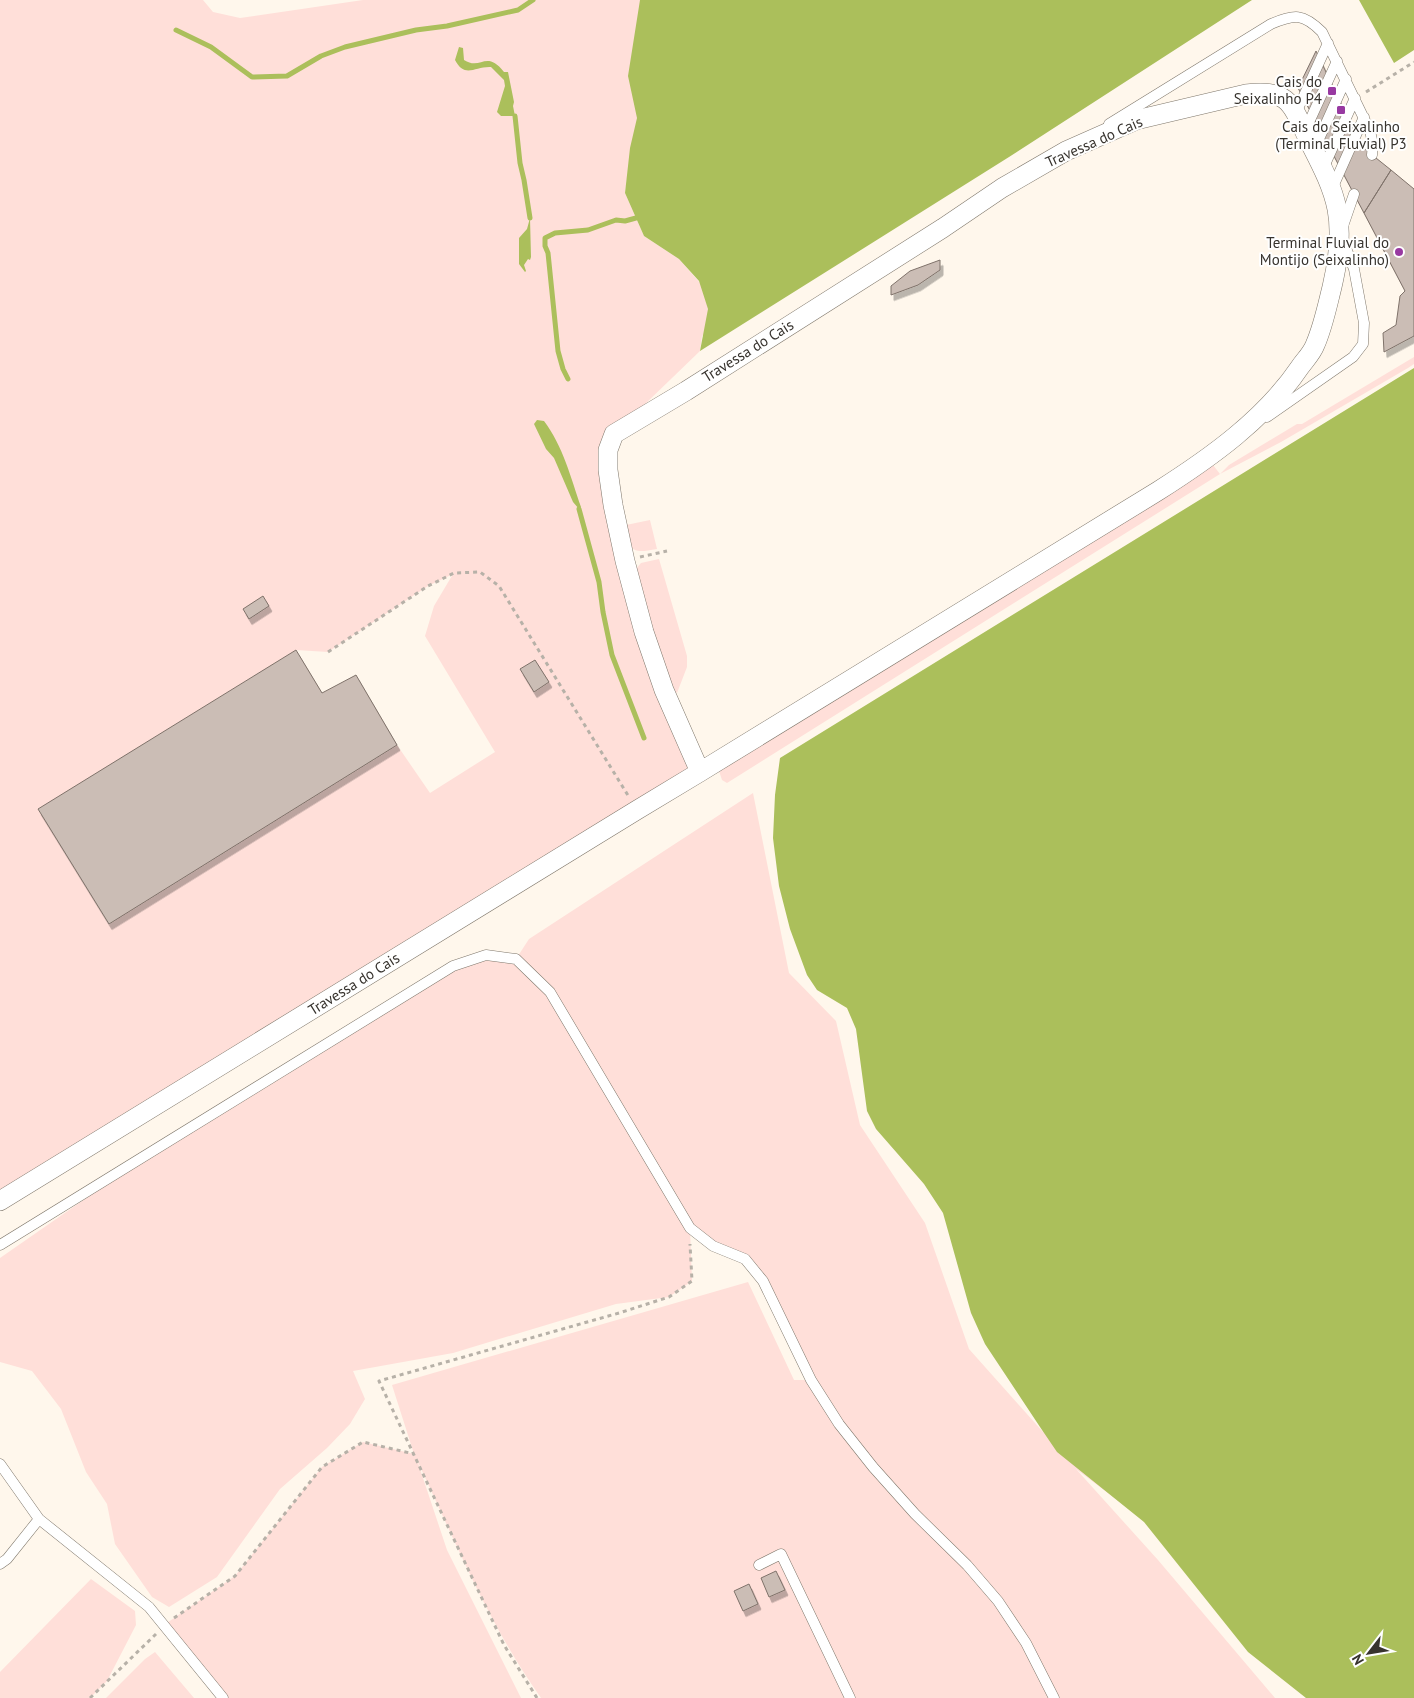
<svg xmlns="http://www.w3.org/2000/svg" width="1414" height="1698" viewBox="0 0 1414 1698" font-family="'PT Sans',sans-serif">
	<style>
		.green { fill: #ffdfd9; fill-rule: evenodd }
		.water { fill: #abbf5b }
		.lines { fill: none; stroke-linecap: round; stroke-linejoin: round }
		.stream { stroke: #abbf5b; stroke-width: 5 }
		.building { fill: #cbbdb5; stroke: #7f726a; filter: url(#shadow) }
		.lane-casing { stroke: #7f776b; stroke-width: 11 }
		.street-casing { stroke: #7f776b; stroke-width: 20 }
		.path { stroke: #b7b1a8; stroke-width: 3; stroke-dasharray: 4 4; stroke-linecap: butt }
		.lane { stroke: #fff; stroke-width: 10 }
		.street { stroke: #fff; stroke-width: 19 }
		.poi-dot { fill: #9839a1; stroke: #fff; stroke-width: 2 }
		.labels { text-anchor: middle; stroke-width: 4; stroke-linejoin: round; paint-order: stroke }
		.poi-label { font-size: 15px; fill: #37332e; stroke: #fff; text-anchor: end }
		.street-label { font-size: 15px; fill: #37332e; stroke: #fff }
	</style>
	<defs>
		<filter id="shadow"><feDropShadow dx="3" dy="5.5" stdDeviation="0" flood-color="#0004"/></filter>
	</defs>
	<rect width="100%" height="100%" fill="#fff7ec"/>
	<path class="green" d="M0,0H203L213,12L240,18L363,0H1251L702,336L700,351L614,434L625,561L700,772L0,1196ZM631,148L701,284L679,259L644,236L625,193ZM453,574L434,606L425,636L495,752L430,793L397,745L108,923L39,809L296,650L328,652L428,586Z
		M1414,357V364L1408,368L1281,442L1220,474L727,783L722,780L719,771L1213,465L1220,474L1229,465L1297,424H1302Z
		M650,520L657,549C630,554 631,551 626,525Z
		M659,559L687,656V667L677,693L674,691L650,628L635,570L641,563Z
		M753,793L789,973L836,1021L860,1125L925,1223L969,1349L1044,1433L944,1212L848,1007L791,928L1414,1698L1145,1521L1076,1469L1158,1560L1275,1698H541C489,1625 455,1541 417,1460L447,1550L521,1698H223L164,1625L235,1576L322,1467L363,1442L414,1454L392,1385L748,1282L794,1380H810L779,1314L745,1259L690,1229L692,1281L669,1297L616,1304L453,1353L353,1371L365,1399L350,1424L327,1448L280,1489L217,1577L169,1607L152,1597L115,1544L107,1504L86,1472L61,1409L32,1371L0,1362V1258L167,1142L453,966L486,955L516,959L529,939Z
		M91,1579L135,1611L136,1625L107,1681L90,1698H0V1672Z
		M155,1652L194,1698H106L145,1659Z"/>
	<path class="water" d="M640,0H1252L1009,157L700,351L708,309L699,281L679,259L644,236L625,193L630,148L637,118L628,76Z
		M1359,0H1414V50L1394,63Z
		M459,47L463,48L464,60C481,71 486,49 504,72H508L514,102L513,106L515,116H501L497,112L505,86L504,80L491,67C475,66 465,79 455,60Z
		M530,218L531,257L530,260L528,259L524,265L526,271L525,272L519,264V238L527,229Z
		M1414,368V1698H1306L1248,1652L1144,1522L1057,1452L1040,1427L985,1344L971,1313L943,1213L924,1184L876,1129L867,1111L856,1029L847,1008L817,990L807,975L790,929L779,886L773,838L775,795L780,758Z
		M537,420L544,421C563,446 571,478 581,507L579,509L573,502L554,458L546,449L534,424Z"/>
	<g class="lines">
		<path class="stream" d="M176,30L211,47L252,77L287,76L321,56L345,47L416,30L447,26L518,10L533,0
			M515,116L520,163L524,180L530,218
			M568,379L563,369L558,351L548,253L545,246V238L555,233L588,230L616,220L625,221L636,218
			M579,509L599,582L603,612L612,655L644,738"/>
	</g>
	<path class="building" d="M1316,51L1361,146L1391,170L1364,213L1298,88Z
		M1391,170L1414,189V336L1384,352L1383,333L1396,325L1400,296L1405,291L1364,213Z
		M940,260V270L918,285L891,295V286L910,271Z
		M263,596L269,606L249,619L243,609Z
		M296,650L322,693L356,675L397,745L109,924L38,809Z
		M535,660L549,682L534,692L520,669Z
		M776,1571L785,1590L769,1597L761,1578Z
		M749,1584L758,1604L743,1611L734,1591Z"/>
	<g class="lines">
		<g class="lane-casing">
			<path id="lane" d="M1296,113L1328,43
				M1109,124L1271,24C1294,14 1303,13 1322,32L1370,131L1373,144L1372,155
				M1305,131L1337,61
				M1314,150L1346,79
				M1323,169L1355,98
				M1332,189L1364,117
				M1343,226L1354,194
				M1267,417L1353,357L1363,344L1364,323L1354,269L1343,240
				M0,1245L453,966L486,955L516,959L550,992L690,1228L713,1246L745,1259L763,1281L811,1380L839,1424L873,1467L915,1514L967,1565L998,1601L1026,1643L1054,1698
				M0,1464L39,1519L7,1559L0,1564
				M39,1519L149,1607L223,1698
				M759,1565L781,1554L850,1698"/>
		</g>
		<g class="street-casing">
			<path id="street" d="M0,1201L637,810L700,772L1158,491C1210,458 1265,419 1300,367C1305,360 1312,353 1315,345C1323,327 1327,307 1332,287C1338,261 1342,235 1337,209C1332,184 1319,161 1308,139C1292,104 1288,88 1246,94L1136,120L1066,151L1002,188L943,228L686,391L614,434L608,450V470L613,505L625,561L644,632L664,690L700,772"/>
		</g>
		<path class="path" d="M1366,92L1414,62
			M640,557L667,551
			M328,652L428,586L454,573L480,572L499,586L629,797
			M174,1618L235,1576L322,1467L363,1442L414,1454
			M90,1698L156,1634
			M537,1698L504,1645L379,1381L619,1313L669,1297L692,1281L690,1244"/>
		<use href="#lane" class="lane"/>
		<use href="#street" class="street"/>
	</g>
	<g class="poi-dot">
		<rect x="1327" y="86" width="10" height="10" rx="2.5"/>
		<rect x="1336" y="105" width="10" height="10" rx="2.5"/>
		<circle cx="1399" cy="252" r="5"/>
	</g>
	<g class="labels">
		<g class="poi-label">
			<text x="1322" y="87">Cais do<tspan x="1322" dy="17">Seixalinho P4</tspan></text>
			<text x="1341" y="132" text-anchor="middle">Cais do Seixalinho<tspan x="1341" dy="17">(Terminal Fluvial) P3</tspan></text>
			<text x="1389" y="248">Terminal Fluvial do<tspan x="1389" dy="17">Montijo (Seixalinho)</tspan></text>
		</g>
		<g class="street-label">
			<text transform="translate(1094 142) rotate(-24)" y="5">Travessa do Cais</text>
			<text transform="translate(748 351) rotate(-32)" y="5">Travessa do Cais</text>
			<text transform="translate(354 984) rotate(-32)" y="5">Travessa do Cais</text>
		</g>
	</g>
	<g transform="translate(1369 1653) rotate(239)" stroke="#ffffff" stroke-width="4" paint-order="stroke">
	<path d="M0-4L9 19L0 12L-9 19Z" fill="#37332e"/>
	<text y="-8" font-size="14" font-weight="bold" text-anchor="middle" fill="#37332e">N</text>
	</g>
</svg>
